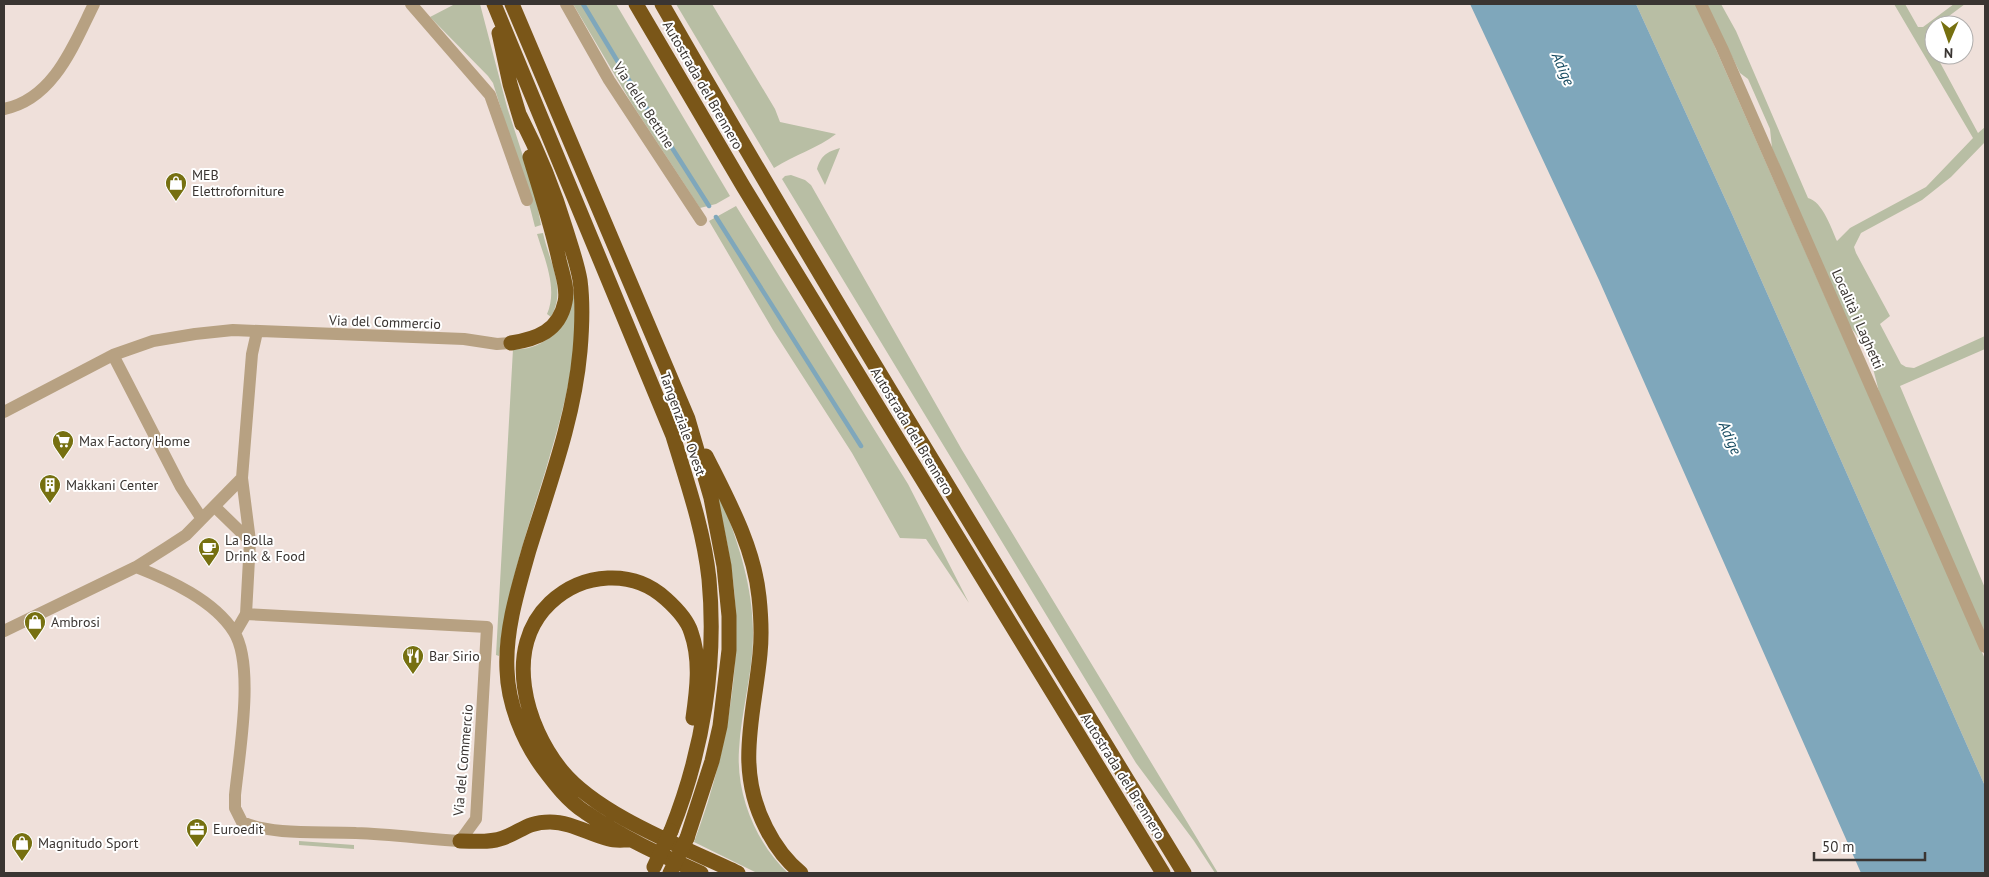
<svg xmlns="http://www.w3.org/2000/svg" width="1989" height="877" viewBox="0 0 1989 877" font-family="'PT Sans',sans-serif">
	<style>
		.green { fill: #b8bea4 }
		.water { fill: #7fa7bb }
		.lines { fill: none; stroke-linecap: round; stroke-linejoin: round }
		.stream { stroke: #7fa7bb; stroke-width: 4.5 }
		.minor { stroke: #b7a182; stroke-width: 12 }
		.highway { stroke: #7a5618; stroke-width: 15 }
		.highway-bridge { stroke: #7a5618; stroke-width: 15 }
		.labels { text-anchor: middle; stroke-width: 4; stroke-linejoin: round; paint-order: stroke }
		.street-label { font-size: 14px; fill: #3a3532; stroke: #fff }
		.poi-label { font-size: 14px; fill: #3a3532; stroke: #fff; text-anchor: start }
		.water-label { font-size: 15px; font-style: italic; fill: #13485e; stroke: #fff }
	</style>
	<rect width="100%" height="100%" fill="#efe0da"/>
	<path class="green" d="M455,4H480L507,107L535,193L541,225L535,227L523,180L493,83L488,76L430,17Z
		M573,4H616L730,196L716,204L700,208L632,104Z
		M676,4H712L775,109L780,122L836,134C818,148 794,155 774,168Z
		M1636,4H1696L1985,659V786L1732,214Z
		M1706,4H1721L1736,31L1808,198C1823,202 1831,228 1837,241L1850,228L1926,187L1973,138L1894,4H1905L1918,27H1923L1954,4H1965L1937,25H1934V27L1926,34L1934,50V55H1936L1978,133L1985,127V142L1951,177L1922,200L1861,233L1854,247L1856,253L1890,316L1880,324L1901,364L1906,367L1914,368L1985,336V349L1900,386L1985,588V635L1879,392C1872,362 1868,348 1848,324L1772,148L1770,129L1748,79L1740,73Z
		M840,148L825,185L817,169C821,155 827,152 840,148Z
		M791,175L805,180L811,185L962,450L1218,873H1215L1194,841L1136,763L782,179L785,176Z
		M736,206L908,484L969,603L926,539L900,538L852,453L773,330L709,221Z
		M543,233C549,262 567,288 551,317L547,314C558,289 545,260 537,234Z
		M565,260H567C587,330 566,401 546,469C527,531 506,592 499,656L496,655L513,349C530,350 540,345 553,335Z
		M713,477C732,527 752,575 753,630C754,670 741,710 739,750C736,795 756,843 788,873H757L694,842C724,763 744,666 733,581C729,546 720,511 713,477Z
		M299,841L354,845V849L299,845Z"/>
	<path class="water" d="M1470,4H1636L1732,214L1985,786V873H1861L1599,280Z"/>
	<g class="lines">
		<path class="stream" d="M583,4L627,77L709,206
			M716,217L861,446"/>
		<path class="minor" d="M411,4L490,95L527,200
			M566,4L609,80L701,220
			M1701,4L1722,48L1985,647
			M4,109C54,99 74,44 94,4
			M113,355L181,487L202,519
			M4,412L113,355L153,341L195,334L233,330L464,339L497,344L511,343
			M215,507L250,541
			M136,567C169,580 214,600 234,632C255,665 239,755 235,795V808L242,822C275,836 321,831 356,833C391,834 426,839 460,841L476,819L487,627L246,614
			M4,631L136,567L166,548L186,535L242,478
			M235,633L246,614L250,541L242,478L252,354L257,332"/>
		<path class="highway" d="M494,4L673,436C687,482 704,531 709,579C717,664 703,751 671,831
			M512,4L688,419L711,498L724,566L729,616V650L720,726L712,761L687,838
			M636,4L743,186L1163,873
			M662,4C830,297 1008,584 1184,873
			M499,33L510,84L522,124
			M520,116C539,153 554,190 566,230C571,246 577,263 580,280C583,303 582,328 580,351C574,419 549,485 529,550C518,589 505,630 507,670C508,704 523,741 543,768C555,784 568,801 585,812C621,837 661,855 701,873
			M511,343C537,339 559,331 565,302C568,290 563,276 560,264C552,227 541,193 530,157
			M706,456C728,500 754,547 759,597C761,616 762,635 760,654C754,717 735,768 766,828C775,846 786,861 801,873
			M693,718C697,690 701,660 691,632C687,619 676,608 666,599C650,584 631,577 608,578C585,579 567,587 550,603C503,648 525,726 562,771C599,816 686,848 738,873
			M460,841C474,841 490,843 503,838C522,831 527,822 550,822C571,822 589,834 609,839C615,841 622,840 629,840"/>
		<path class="highway-bridge" d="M654,867L671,831
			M670,873L687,838"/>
	</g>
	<defs>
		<g id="shop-pin" transform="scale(1.125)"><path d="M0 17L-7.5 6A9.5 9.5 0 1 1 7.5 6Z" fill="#767010" stroke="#fff"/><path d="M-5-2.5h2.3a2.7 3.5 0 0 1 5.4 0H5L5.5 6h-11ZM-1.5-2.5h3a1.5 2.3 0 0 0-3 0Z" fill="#fff"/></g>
		<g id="supermarket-pin" transform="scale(1.125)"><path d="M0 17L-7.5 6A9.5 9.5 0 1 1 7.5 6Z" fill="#767010" stroke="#fff"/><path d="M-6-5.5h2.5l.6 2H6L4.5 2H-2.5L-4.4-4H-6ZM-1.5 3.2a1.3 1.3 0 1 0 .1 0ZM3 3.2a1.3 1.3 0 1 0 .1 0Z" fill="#fff"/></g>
		<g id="building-pin" transform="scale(1.125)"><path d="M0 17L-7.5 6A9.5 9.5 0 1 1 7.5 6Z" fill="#767010" stroke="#fff"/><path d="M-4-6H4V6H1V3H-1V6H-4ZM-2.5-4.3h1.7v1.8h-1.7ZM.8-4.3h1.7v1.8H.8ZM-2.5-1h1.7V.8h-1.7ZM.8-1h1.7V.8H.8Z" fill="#fff"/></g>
		<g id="cafe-pin" transform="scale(1.125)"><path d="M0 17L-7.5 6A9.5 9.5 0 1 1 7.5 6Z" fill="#767010" stroke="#fff"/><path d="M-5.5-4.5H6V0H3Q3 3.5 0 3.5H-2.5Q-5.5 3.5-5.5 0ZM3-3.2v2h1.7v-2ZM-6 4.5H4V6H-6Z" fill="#fff"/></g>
		<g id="restaurant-pin" transform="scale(1.125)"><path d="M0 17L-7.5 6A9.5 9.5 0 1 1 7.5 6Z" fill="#767010" stroke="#fff"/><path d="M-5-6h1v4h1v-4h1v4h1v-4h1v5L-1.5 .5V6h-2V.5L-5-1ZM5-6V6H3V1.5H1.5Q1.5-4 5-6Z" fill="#fff"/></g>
		<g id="office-pin" transform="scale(1.125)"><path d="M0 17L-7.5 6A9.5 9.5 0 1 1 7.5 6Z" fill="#767010" stroke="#fff"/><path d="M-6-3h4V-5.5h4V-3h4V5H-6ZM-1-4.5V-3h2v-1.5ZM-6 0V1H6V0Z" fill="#fff"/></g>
	</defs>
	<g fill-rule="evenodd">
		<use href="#shop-pin" x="176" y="183"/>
		<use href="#supermarket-pin" x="63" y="441"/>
		<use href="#building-pin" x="50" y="485"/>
		<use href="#cafe-pin" x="209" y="548"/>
		<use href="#shop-pin" x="35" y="622"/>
		<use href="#restaurant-pin" x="413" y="656"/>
		<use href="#office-pin" x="197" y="829"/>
		<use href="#shop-pin" x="22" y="843"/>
	</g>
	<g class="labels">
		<g class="street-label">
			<text transform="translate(703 85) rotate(60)" y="5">Autostrada del Brennero</text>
			<text transform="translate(644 105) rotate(57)" y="5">Via delle Bettine</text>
			<text transform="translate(1858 319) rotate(66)" y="5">Località i Laghetti</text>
			<text transform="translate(385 322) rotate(2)" y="5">Via del Commercio</text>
			<text transform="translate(683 424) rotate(70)" y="5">Tangenziale Ovest</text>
			<text transform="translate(912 431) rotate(59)" y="5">Autostrada del Brennero</text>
			<text transform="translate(463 760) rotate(-85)" y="5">Via del Commercio</text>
			<text transform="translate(1123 776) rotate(58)" y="5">Autostrada del Brennero</text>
		</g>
		<g class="poi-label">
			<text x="192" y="180">MEB<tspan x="192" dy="16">Elettroforniture</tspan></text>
			<text x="79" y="446">Max Factory Home</text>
			<text x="66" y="490">Makkani Center</text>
			<text x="225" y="545">La Bolla<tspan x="225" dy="16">Drink &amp; Food</tspan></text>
			<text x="51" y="627">Ambrosi</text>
			<text x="429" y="661">Bar Sirio</text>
			<text x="213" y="834">Euroedit</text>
			<text x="38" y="848">Magnitudo Sport</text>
		</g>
		<g class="water-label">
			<text transform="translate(1563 69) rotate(66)" y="5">Adige</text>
			<text transform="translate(1730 438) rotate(66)" y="5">Adige</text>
		</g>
	</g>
	<rect width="1989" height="877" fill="none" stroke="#3a3532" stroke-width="10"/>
	<g transform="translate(1949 40) rotate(182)"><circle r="24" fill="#ffffff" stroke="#b0aead"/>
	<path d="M0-4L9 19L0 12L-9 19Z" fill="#767010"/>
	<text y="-8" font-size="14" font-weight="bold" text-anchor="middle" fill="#3a3532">N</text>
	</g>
	<path d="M1814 852v8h111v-8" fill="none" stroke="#3a3532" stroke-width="2.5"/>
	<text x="1822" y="852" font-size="15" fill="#3a3532" stroke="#ffffff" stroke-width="4" paint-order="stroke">50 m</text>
</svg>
